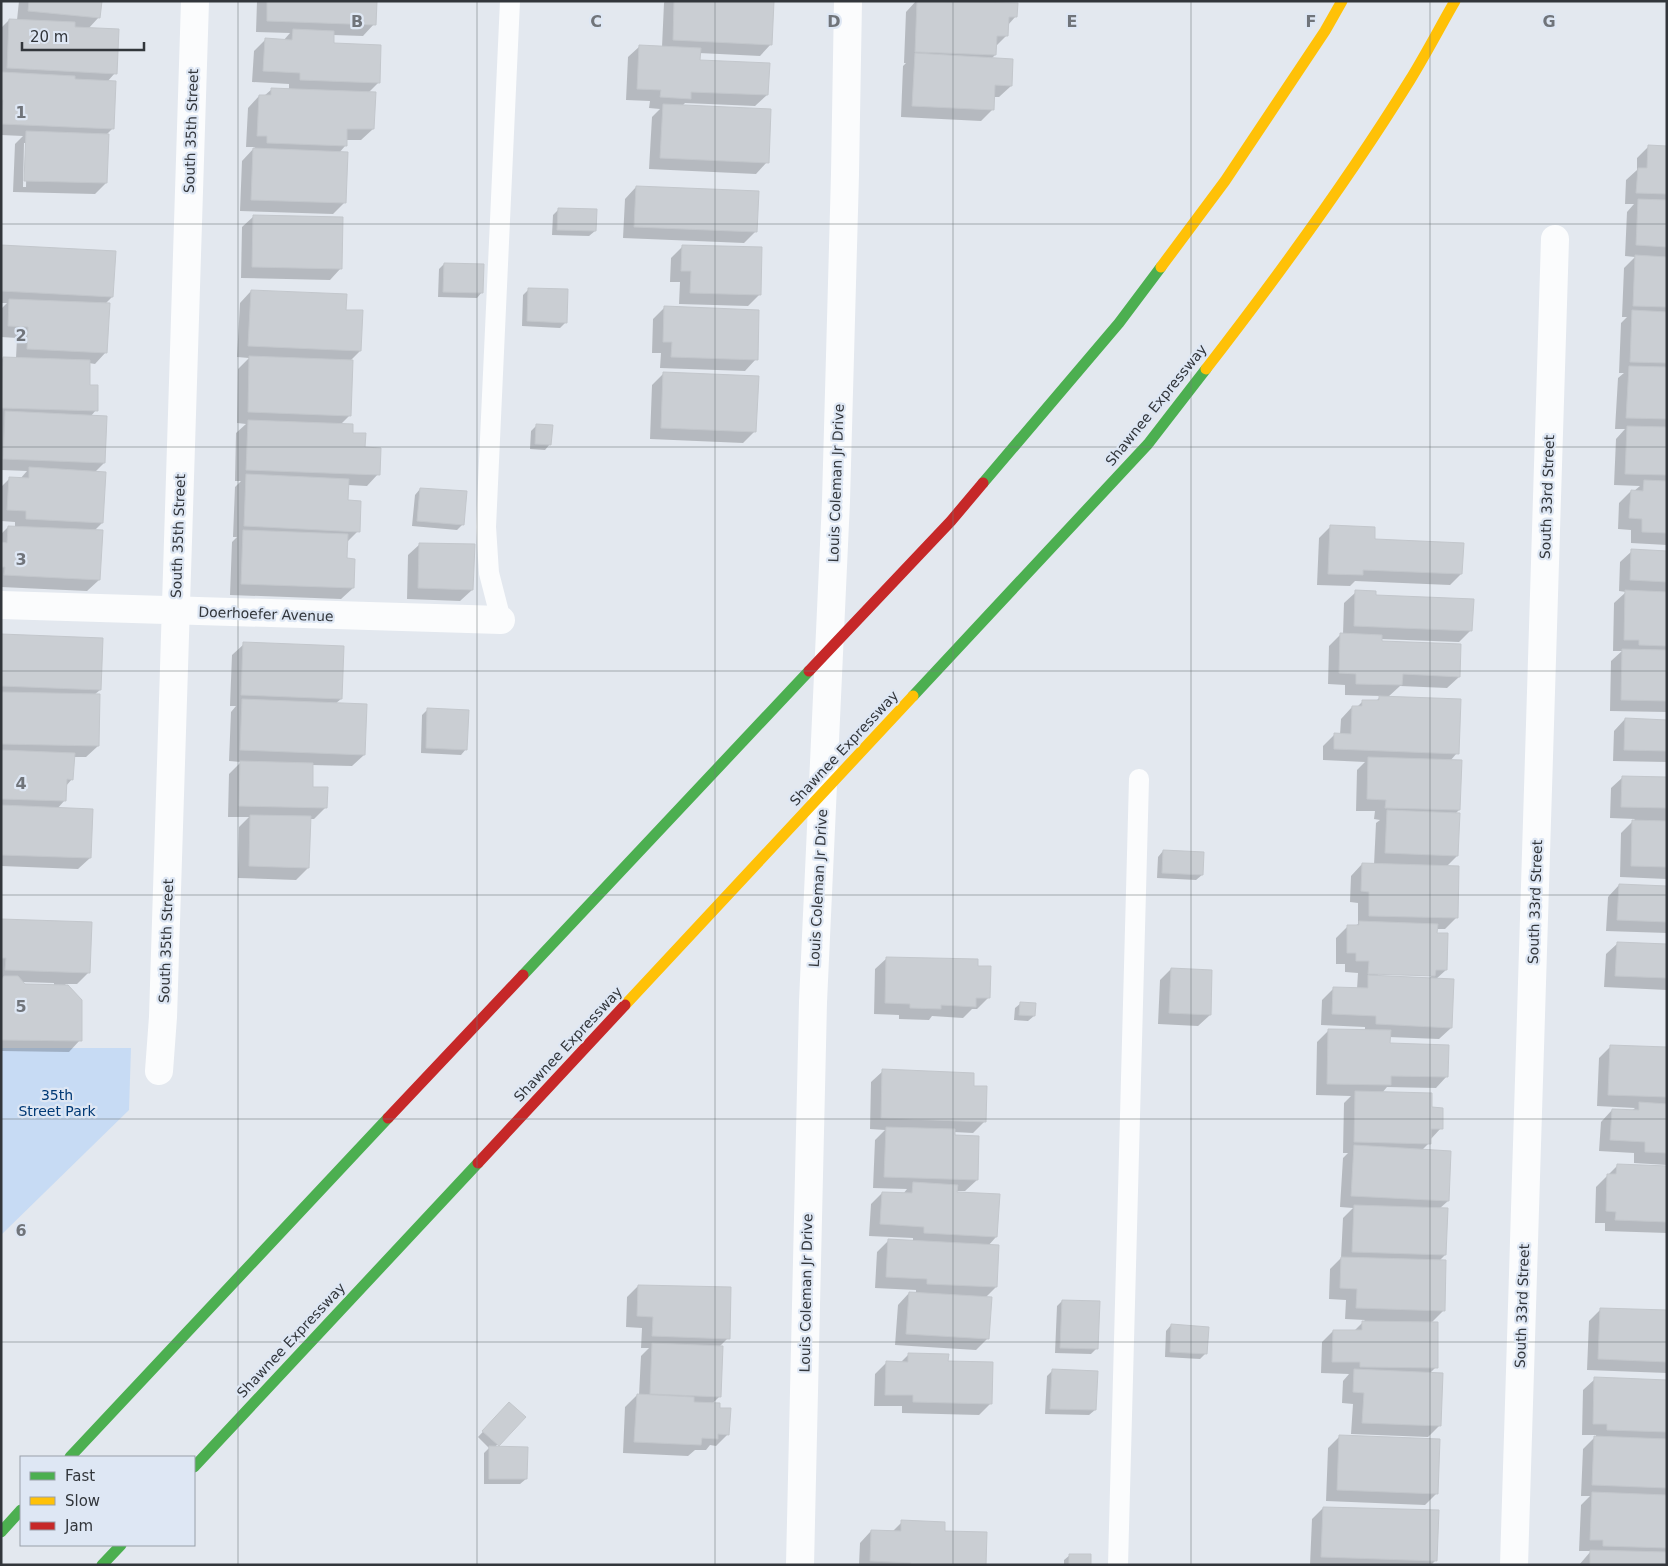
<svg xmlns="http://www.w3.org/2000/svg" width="1668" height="1566" viewBox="0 0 1668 1566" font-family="'DejaVu Sans',sans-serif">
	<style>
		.green { fill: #c7dbf4 }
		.shadow { fill: #0003; fill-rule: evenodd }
		.building { fill: #caced3; stroke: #c3c7cc }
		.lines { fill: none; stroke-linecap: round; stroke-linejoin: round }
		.lane { stroke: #fbfcfd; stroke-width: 20 }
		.street { stroke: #fbfcfd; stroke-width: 28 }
		.fast { stroke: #4caf50; stroke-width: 11 }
		.slow { stroke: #ffc107; stroke-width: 11 }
		.jam { stroke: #c62828; stroke-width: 11 }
		.grid { fill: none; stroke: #70747a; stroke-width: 1; stroke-opacity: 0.55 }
		.labels { text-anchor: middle; stroke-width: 4.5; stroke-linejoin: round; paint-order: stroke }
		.street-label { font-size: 14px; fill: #32363b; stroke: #dee7f4 }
		.park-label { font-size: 14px; fill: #003975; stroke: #dee7f4 }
		.grid-label { font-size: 16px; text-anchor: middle; font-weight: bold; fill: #70747a; stroke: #dee7f4; stroke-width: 4.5; stroke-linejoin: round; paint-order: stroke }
	</style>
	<rect width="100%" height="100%" fill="#e3e8ef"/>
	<path class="green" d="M1,1048H131L129,1110L1,1235Z"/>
	<path class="shadow" d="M19,1H101L99,17L88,29L115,73L107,82L113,128L106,135V183L95,194L13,192L15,144L23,136L1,135V28L9,20H17ZM24,143H27L26,187H23Z
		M257,1H375L374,24L363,36L333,35L332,44L379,82L368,93L373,129L361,140H346L345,146L339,153L344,203L333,214L240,211L242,161L255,147H246L248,108L259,96H264L272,89L289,90V84L252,82L254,51L265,40L283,41L290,33L256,32Z
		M665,1H773L771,44L760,56L699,53V61L767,95L755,106L685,103L682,106L767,162L756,174L649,169L652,117L660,109L649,108L650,101L626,100L628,57L640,46L662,47L664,3Z
		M916,1H998L996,3L1016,16L1008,25L1007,35L995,47V55L991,59L1011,86L999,97H993L992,110L981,121L901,117L903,66L906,63H904L906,12Z
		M1649,146L1667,147V545L1631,543V530L1618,529L1619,503L1631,491H1634L1640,486L1614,485L1616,439L1625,429H1615L1618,378L1624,373H1619L1621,323L1627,317H1622L1624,268L1635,257L1625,256L1627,212L1634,204H1625L1626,180L1637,170V158Z
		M636,187L756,231L744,243L623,238L625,199Z
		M559,209L595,231L589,236L552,235L553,215Z
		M254,216L341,268L330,280L241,278L242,227Z
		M1,246L112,297L105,304L106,352L95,364L89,363L88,386L96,410L91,416L104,463L95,472L102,523L94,531L99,580L87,591L1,587V534L8,527H15V522L1,521V487L10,478L20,479L27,471L1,470V360L3,358H16L17,338L1,337V309L7,303H1Z
		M682,247L760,294L748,306L679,304L680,282H670L671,258Z
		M444,264L482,292L477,298L438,297L439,269Z
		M529,289L566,322L560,328L522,326L523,295Z
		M251,291L345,311L360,351L350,361V415L340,425L364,448L378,474L367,486L348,485L347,501L358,531L346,543L345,559L353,588L341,599L230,595L232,542L237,537H233L235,487L241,481H235L236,433L246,424L237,423L238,369L249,358L237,357L240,303Z
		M664,308L756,359L745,371L660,368L661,353H652L653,319Z
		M664,373L755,431L743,443L650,439L652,385Z
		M537,425L550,444L545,450L530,449L531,431Z
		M420,489L463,524L457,530L412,526L415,495Z
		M1331,526L1373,540L1461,574L1450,585L1355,581L1350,586L1317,585L1319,538Z
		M420,544L472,590L460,601L407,599L408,555Z
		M1632,551L1667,552V712L1610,711L1611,661L1622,651H1613L1614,603L1626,592L1619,591L1620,562Z
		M1356,592L1375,596L1471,630L1459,642L1380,639V642L1459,677L1447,688L1400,686L1388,697L1457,753L1450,761L1459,810L1455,814L1457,856L1446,867L1456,918L1445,929H1436L1446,970L1436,979L1451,1028L1439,1039L1389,1037V1045L1447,1076L1436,1088L1387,1087L1382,1093L1430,1108L1441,1128L1430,1140L1429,1143L1422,1150L1448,1201L1439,1209L1445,1255L1439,1261L1443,1311L1431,1323L1436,1367L1430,1373L1440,1425L1428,1437L1351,1434L1353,1404L1342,1403L1343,1381L1349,1374L1321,1373L1322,1342L1333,1331H1354L1365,1320L1345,1319L1346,1300L1329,1299L1330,1269L1341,1258L1343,1218L1353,1208L1340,1207L1343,1158L1348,1153H1343L1344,1103L1351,1096L1316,1095L1317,1042L1329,1030L1365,1031V1027L1321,1025L1322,1000L1334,988L1357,989L1358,973L1345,972V964H1336V938L1348,926H1355L1358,924V903L1350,902L1351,876L1362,864L1374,865L1376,823L1380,820L1374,819L1375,811H1356L1357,770L1365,762L1323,760V746L1335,734L1340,735L1341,719L1352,707H1357L1363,701L1375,702L1381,696L1345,695V685L1328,684L1329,646L1341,634H1343L1344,603ZM1378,973L1432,975L1430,978L1378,976Z
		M1,635L100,690L94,695L98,746L86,757H73L72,779L66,786L65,800L57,809L90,858L78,869L1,866Z
		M244,644L341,699L335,704L364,755L352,766L312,765V788L326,807L314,819H309L308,868L296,880L238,878L239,827L249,817H228L229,774L241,762L229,761L231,712L236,706H230L232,655Z
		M428,709L466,749L461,755L421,753L422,715Z
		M1625,719L1667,721V762L1613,761L1614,731Z
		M1623,777L1667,778V879L1620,877L1621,833L1635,819L1610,818L1611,788Z
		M1163,851L1202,875L1196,880L1157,878L1158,857Z
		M1619,885L1667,887V933L1606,931L1608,897Z
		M1,920L89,972L77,984H65L80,1001V1040L69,1052L1,1051ZM22,982L54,983V986L24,985Z
		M1618,943L1667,945V990L1604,987L1606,954Z
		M887,958L976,967L989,997L977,1009H972L963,1018L932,1016L929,1020L899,1019V1015L874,1014L875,969Z
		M1171,969L1210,1015L1198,1026L1158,1024L1160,980Z
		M1021,1003L1034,1016L1028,1021L1014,1020L1015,1008Z
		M1611,1046L1667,1049V1165L1634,1163V1153L1599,1151L1601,1122L1612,1110L1631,1111L1635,1108L1597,1106L1599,1058Z
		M883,1071L973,1088L985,1121L973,1133L954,1132V1136L977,1180L965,1191H956V1194L996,1237L988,1246L996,1287L985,1298L988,1338L976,1350L895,1345L898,1305L909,1293L916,1294V1290L875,1288L877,1252L888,1241L913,1242V1238L869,1236L871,1204L882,1193L903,1194L907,1189L873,1188L875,1140L885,1130L870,1129L871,1082Z
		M1617,1166L1667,1167V1233L1605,1231V1223H1595L1596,1187Z
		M638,1286L728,1338L719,1347L720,1396L712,1404L728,1434L716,1446L710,1445L706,1450H695L688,1456L623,1453L625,1407L637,1395H639L641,1356L649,1348H641L642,1328L626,1327L627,1297Z
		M1062,1301L1097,1348L1091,1354L1055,1353L1057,1306Z
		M1601,1309L1667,1311V1373L1587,1370L1589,1321Z
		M1171,1325L1206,1353L1200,1359L1165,1357L1166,1331Z
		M909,1354L947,1362L990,1404L979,1415L902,1413V1406H874L875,1374L887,1362L900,1363Z
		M1052,1371L1095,1410L1089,1415L1045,1414L1047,1376Z
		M1595,1379L1667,1381V1565H1579L1591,1551H1579L1581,1505L1590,1496H1581L1583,1449L1594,1438H1596V1435H1582L1583,1390Z
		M509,1404L524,1417L495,1447L526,1479L520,1484H484V1453L489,1448L478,1437Z
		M1340,1436L1437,1493L1425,1505L1326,1501L1328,1448Z
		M1323,1508L1436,1560L1431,1565H1310L1312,1519Z
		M902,1522L944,1532L985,1565H859L860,1543L871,1531L892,1532Z
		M1070,1555L1090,1565H1064V1560Z"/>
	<path class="building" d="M29,1H102L100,18L28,11Z
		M267,1H377L376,25L267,21Z
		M674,1H774L772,45L673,40Z
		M917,1L1018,3L1017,17H1009L1008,36H997L996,55L915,52Z
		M9,19L75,22V27L119,29L117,74L7,68Z
		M293,29L334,31V43L381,45L380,83L300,80V73L263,71L265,38L292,40Z
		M639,45L701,48L700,60L770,63L768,95L691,92V99L660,97L661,90L637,89Z
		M915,53L1013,59L1012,86L995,85L994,110L912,106Z
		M1,72L75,76V79L116,81L114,129L2,124L3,100H1Z
		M271,88L376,92L374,129H347V146L267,143V136H257L259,95H271Z
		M663,104L771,109L769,163L660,158Z
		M26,131L109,134L107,183L24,181Z
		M1648,145L1667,146V194L1636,193L1638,168H1647Z
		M253,148L348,152L346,203L251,200Z
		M636,186L759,191L757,232L634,227Z
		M1638,199L1667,200V247L1636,245Z
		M558,208L597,209L596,231L557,230Z
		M253,215L343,217L342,269L252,267Z
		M1,245L116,251L113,297L1,291Z
		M682,245L762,247L761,295L690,293L691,271H681Z
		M1635,255L1667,257V307L1633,306Z
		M444,263L484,264L483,293L443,292Z
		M528,288L568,289L567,323L527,321Z
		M251,290L347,294L346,310H363L361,351L248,346Z
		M9,299L110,303L107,353L27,349L28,327L8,326Z
		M664,306L759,310L758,360L671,357L672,342H663Z
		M1632,310L1667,312V363L1630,362Z
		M249,356L353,360L351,416L248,412Z
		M3,357L90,360V385H98V411L1,408Z
		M1629,366L1667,367V419L1626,418Z
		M663,372L759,376L756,432L661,428Z
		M5,411L107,416L105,463L3,459Z
		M248,420L353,424V433H366L365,447L381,448L380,475L246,470Z
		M536,424L553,425L551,445L535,444Z
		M1627,426L1667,427V475L1625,474Z
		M29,467L106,472L103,523L26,519V511L7,510L9,477L29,478Z
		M246,474L349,479L348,500L361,501L360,532L244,526Z
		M1644,480L1667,481V533L1642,532V519L1629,518L1631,490L1643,491Z
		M420,488L467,491L464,525L417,521Z
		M1330,525L1375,527V539L1464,543L1462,574L1363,570V575L1328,574Z
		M8,526L103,530L100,580L4,575L5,567H1V542L7,543Z
		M243,530L348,534L347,558L355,559L354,588L241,584Z
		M419,543L475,544L473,590L418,588Z
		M1631,549L1667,551V582L1630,580Z
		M1355,590L1376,591V595L1474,599L1472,631L1354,626Z
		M1625,590L1667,592V646L1639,645V640H1624Z
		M1340,633L1382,635V641L1461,644L1460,677L1403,674L1402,685L1356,684V674L1339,673Z
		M1,634L103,638L101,690L1,686Z
		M243,642L344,646L342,699L241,695Z
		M1622,649L1667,650V701L1621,700Z
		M1,692L100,694L99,746L1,744Z
		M1379,696L1461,699L1459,754L1334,749V733L1351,734L1352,706H1362V700H1379Z
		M242,699L367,704L365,755L240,750Z
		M427,708L469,710L467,750L426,748Z
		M1625,718L1667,720V751L1624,750Z
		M1,750L75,753L73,780L67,779L66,801L1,799Z
		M1368,757L1462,760L1460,810L1385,808L1386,800L1367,799Z
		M240,761L313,763V787H328L327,808L239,806Z
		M1622,776L1667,777V808L1621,807Z
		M1,805L93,809L91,858L1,855Z
		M1387,810L1460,813L1458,856L1385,853Z
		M250,815L311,816L309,868L249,866Z
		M1632,820L1667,821V867L1631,866Z
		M1163,850L1204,852L1203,875L1162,873Z
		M1362,863L1459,866L1458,918L1369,916V892L1361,891Z
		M1619,884L1667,886V922L1617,920Z
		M1,919L92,922L90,973L5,970L6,958H1Z
		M1359,921L1438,924L1437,933H1448L1447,970H1436L1435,976L1368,974L1369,961H1356V953H1347V925H1359Z
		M1617,942L1667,944V978L1615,976Z
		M886,957L978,959V966H991L990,998H976V1007L941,1005V1009L910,1008V1004L885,1003Z
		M1171,968L1212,970L1211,1015L1169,1013Z
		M1368,975L1454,979L1452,1028L1376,1024V1016L1332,1014L1333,987L1368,988Z
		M4,976H18L25,984L68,985L82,1000V1041L1,1040V980Z
		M1020,1002L1036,1003L1035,1016L1019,1015Z
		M1328,1029L1391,1030L1390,1043L1449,1045L1448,1077L1391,1076V1085L1327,1084Z
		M1610,1045L1667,1047V1097L1608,1095Z
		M882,1069L974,1073V1086H987L986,1122L881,1118Z
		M1355,1091L1432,1093V1107L1443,1108V1129H1431V1144L1354,1142Z
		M1639,1102L1667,1104V1153L1645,1152V1142L1610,1140L1612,1109L1639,1110Z
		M886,1127L955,1129V1135L979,1136L978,1180L884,1177Z
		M1354,1145L1451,1151L1449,1201L1351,1196Z
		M1617,1164L1667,1166V1222L1615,1220L1616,1212L1606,1211L1607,1174H1616Z
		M913,1182L958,1185L957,1192L1000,1194L997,1237L924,1233V1227L880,1224L882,1192L912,1193Z
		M1354,1205L1448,1208L1446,1255L1352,1252Z
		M888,1239L999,1245L997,1287L927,1284V1279L886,1277Z
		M1341,1257L1446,1260L1445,1311L1356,1308L1357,1289L1340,1288Z
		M638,1285L731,1287L730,1339L652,1336L653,1317L637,1316Z
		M909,1292L992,1297L989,1339L906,1334Z
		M1062,1300L1100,1301L1098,1349L1060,1348Z
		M1600,1308L1667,1310V1362L1598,1359Z
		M1362,1321L1438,1322V1368L1360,1367V1362H1332L1333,1330H1362Z
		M1171,1324L1209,1327L1207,1354L1170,1352Z
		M652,1343L723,1346L721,1397L650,1394Z
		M908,1353L949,1354L948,1361L993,1362L992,1404L913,1402V1395H885L886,1361L908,1362Z
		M1052,1369L1098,1371L1096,1410L1050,1409Z
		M1354,1369L1443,1373L1441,1426L1362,1423L1364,1393L1353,1392Z
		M1594,1377L1667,1380V1432L1607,1430V1424H1593Z
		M637,1394L694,1397V1402L720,1403V1408H731L729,1435L718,1434V1439L702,1438L701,1445L634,1442Z
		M509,1402L526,1417L499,1446L482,1431Z
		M1339,1435L1440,1439L1438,1494L1337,1490Z
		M1594,1436L1667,1439V1488L1592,1485Z
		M489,1446L528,1447L527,1479H489Z
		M1592,1492L1667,1495V1548L1603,1546V1540H1590Z
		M1323,1507L1439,1510L1437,1561L1321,1557Z
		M901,1520L945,1522V1531L987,1532L986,1565H911V1563L870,1561L871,1530L901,1531Z
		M1590,1550L1667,1552V1565H1590Z
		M1069,1554H1091V1565H1069Z"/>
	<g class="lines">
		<path class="lane" d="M501,620L489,573L486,527L510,1
			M1118,1565L1139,779"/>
		<path class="street" d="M1,605L501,620
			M159,1071L163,1017L195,1
			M800,1565L813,1002L836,501L845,174L848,1
			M1514,1565L1555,239"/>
		<path class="fast" d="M983,483L1119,323L1161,267
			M913,696L1148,444L1206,369
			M523,975L809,671
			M70,1457L388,1118
			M194,1467L478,1163
			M1,1532L21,1510
			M102,1565L121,1545"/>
		<path class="slow" d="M1161,267L1225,181L1325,31L1342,1
			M1206,369C1278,276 1348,180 1410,80C1426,54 1440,27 1455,1
			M625,1005L913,696"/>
		<path class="jam" d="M809,671L951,521L983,483
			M388,1118L523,975
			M478,1163L625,1005"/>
	</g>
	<path class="grid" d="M238,1V1565M477,1V1565M715,1V1565M953,1V1565M1191,1V1565M1430,1V1565M1,224H1667M1,447H1667M1,671H1667M1,895H1667M1,1119H1667M1,1342H1667"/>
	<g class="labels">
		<g class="street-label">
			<text transform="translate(191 131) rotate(-88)" y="5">South 35th Street</text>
			<text transform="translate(1156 405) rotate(-51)" y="5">Shawnee Expressway</text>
			<text transform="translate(836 483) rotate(-88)" y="5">Louis Coleman Jr Drive</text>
			<text transform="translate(1547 497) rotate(-88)" y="5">South 33rd Street</text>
			<text transform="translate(178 536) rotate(-88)" y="5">South 35th Street</text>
			<text transform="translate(266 614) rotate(2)" y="5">Doerhoefer Avenue</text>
			<text transform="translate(844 748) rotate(-47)" y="5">Shawnee Expressway</text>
			<text transform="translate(818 888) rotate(-87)" y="5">Louis Coleman Jr Drive</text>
			<text transform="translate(1535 902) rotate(-88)" y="5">South 33rd Street</text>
			<text transform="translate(166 941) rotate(-88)" y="5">South 35th Street</text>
			<text transform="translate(568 1044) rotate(-47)" y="5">Shawnee Expressway</text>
			<text transform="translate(806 1293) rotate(-89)" y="5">Louis Coleman Jr Drive</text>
			<text transform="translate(1522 1306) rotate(-88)" y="5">South 33rd Street</text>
			<text transform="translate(291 1340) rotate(-47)" y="5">Shawnee Expressway</text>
		</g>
		<g class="park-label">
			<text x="57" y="1100">35th<tspan x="57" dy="16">Street Park</tspan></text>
		</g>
	</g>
	<g class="grid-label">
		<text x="357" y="27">B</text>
		<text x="596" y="27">C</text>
		<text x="834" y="27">D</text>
		<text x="1072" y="27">E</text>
		<text x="1311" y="27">F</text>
		<text x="1549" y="27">G</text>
		<text x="21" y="118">1</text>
		<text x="21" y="341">2</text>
		<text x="21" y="565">3</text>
		<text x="21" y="789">4</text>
		<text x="21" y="1012">5</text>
		<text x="21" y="1236">6</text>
	</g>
	<rect width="1668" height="1566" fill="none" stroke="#32363b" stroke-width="5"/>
	<rect x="20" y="1456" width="175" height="90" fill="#dee7f4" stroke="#99a0aa"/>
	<rect x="30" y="1472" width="25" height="8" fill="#4caf50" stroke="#99a0aa"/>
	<text x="65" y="1481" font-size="15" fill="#32363b">Fast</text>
	<rect x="30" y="1497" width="25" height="8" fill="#ffc107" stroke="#99a0aa"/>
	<text x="65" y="1506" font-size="15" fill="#32363b">Slow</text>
	<rect x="30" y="1522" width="25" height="8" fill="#c62828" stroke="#99a0aa"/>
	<text x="65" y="1531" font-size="15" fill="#32363b">Jam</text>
	<path d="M22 42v8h122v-8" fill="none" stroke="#32363b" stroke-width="2.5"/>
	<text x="30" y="42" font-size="15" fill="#32363b" stroke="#dee7f4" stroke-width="4" paint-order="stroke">20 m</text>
</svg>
